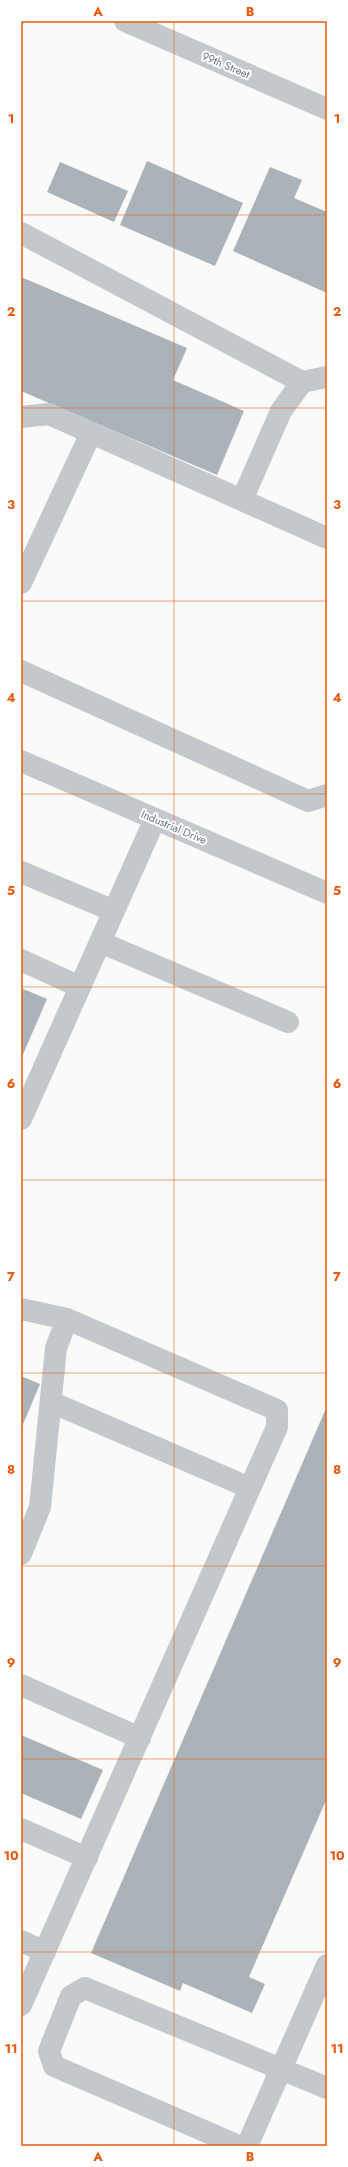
<svg xmlns="http://www.w3.org/2000/svg" width="348" height="2167" viewBox="0 0 348 2167" font-family="Jost,sans-serif">
	<style>
		.building { fill: #aab3b9 }
		.lines { fill: none; stroke-linecap: round; stroke-linejoin: round }
		.minor { stroke: #c3c8cc; stroke-width: 22 }
		.grid { fill: none; stroke: #e8590c; stroke-width: 1; stroke-opacity: 0.55 }
		.labels { text-anchor: middle; stroke-width: 4; stroke-linejoin: round; paint-order: stroke }
		.street-label { font-size: 11px; fill: #657683; stroke: #fff }
		.neatline { fill: none; stroke: #e8590c; stroke-width: 1.5 }
		.grid-label { font-size: 13px; text-anchor: middle; font-weight: bold; fill: #e8590c }
	</style>
	<rect width="100%" height="100%" fill="#fafaf8"/>
	<path class="building" d="M147,161L243,203L215,266L120,225Z
		M60,162L128,191L114,222L47,192Z
		M270,167L302,180L294,198L327,212V293L233,251Z
		M21,277L187,348L173,380L244,411L217,475L21,391Z
		M21,988L47,999L21,1059Z
		M21,1376L40,1384L21,1429Z
		M327,1406V1798L249,1977L265,1984L252,2013L183,1983L180,1991L91,1953Z
		M21,1735L103,1770L81,1819L21,1793Z"/>
	<g class="lines">
		<path class="minor" d="M125,21L327,109
			M21,233L302,382
			M21,417L49,414L327,538
			M242,500L281,411L302,382L327,377
			M21,583L91,433
			M21,671L308,801L327,795
			M21,761L327,893
			M21,872L114,911
			M100,942L288,1022
			M21,960L80,987
			M21,1119L155,819
			M21,1309L67,1319L277,1410V1427L21,2005
			M51,1402L250,1488
			M21,1554L40,1507L56,1348L67,1319
			M21,1685L140,1738
			M21,1829L87,1858
			M21,1941L45,1952
			M239,2146L54,2066L49,2051L71,1996L85,1988L327,2088
			M247,2146L327,1965"/>
	</g>
	<path class="grid" d="M174,21V2146M21,215H327M21,408H327M21,601H327M21,794H327M21,987H327M21,1180H327M21,1373H327M21,1566H327M21,1759H327M21,1952H327"/>
	<g class="labels">
		<g class="street-label">
			<text transform="translate(226 65) rotate(23)" y="4">99th Street</text>
			<text transform="translate(174 827) rotate(23)" y="4">Industrial Drive</text>
		</g>
	</g>
	<rect width="348" height="2167" fill="none" stroke="#ffffff" stroke-width="44"/>
	<rect x="22" y="22" width="304" height="2123" class="neatline"/>
	<g class="grid-label">
		<text x="98" y="16">A</text>
		<text x="250" y="16">B</text>
		<text x="11" y="123">1</text>
		<text x="337" y="123">1</text>
		<text x="11" y="316">2</text>
		<text x="337" y="316">2</text>
		<text x="11" y="509">3</text>
		<text x="337" y="509">3</text>
		<text x="11" y="702">4</text>
		<text x="337" y="702">4</text>
		<text x="11" y="895">5</text>
		<text x="337" y="895">5</text>
		<text x="11" y="1088">6</text>
		<text x="337" y="1088">6</text>
		<text x="11" y="1281">7</text>
		<text x="337" y="1281">7</text>
		<text x="11" y="1474">8</text>
		<text x="337" y="1474">8</text>
		<text x="11" y="1667">9</text>
		<text x="337" y="1667">9</text>
		<text x="11" y="1860">10</text>
		<text x="337" y="1860">10</text>
		<text x="11" y="2053">11</text>
		<text x="337" y="2053">11</text>
		<text x="98" y="2161">A</text>
		<text x="250" y="2161">B</text>
	</g>
</svg>
